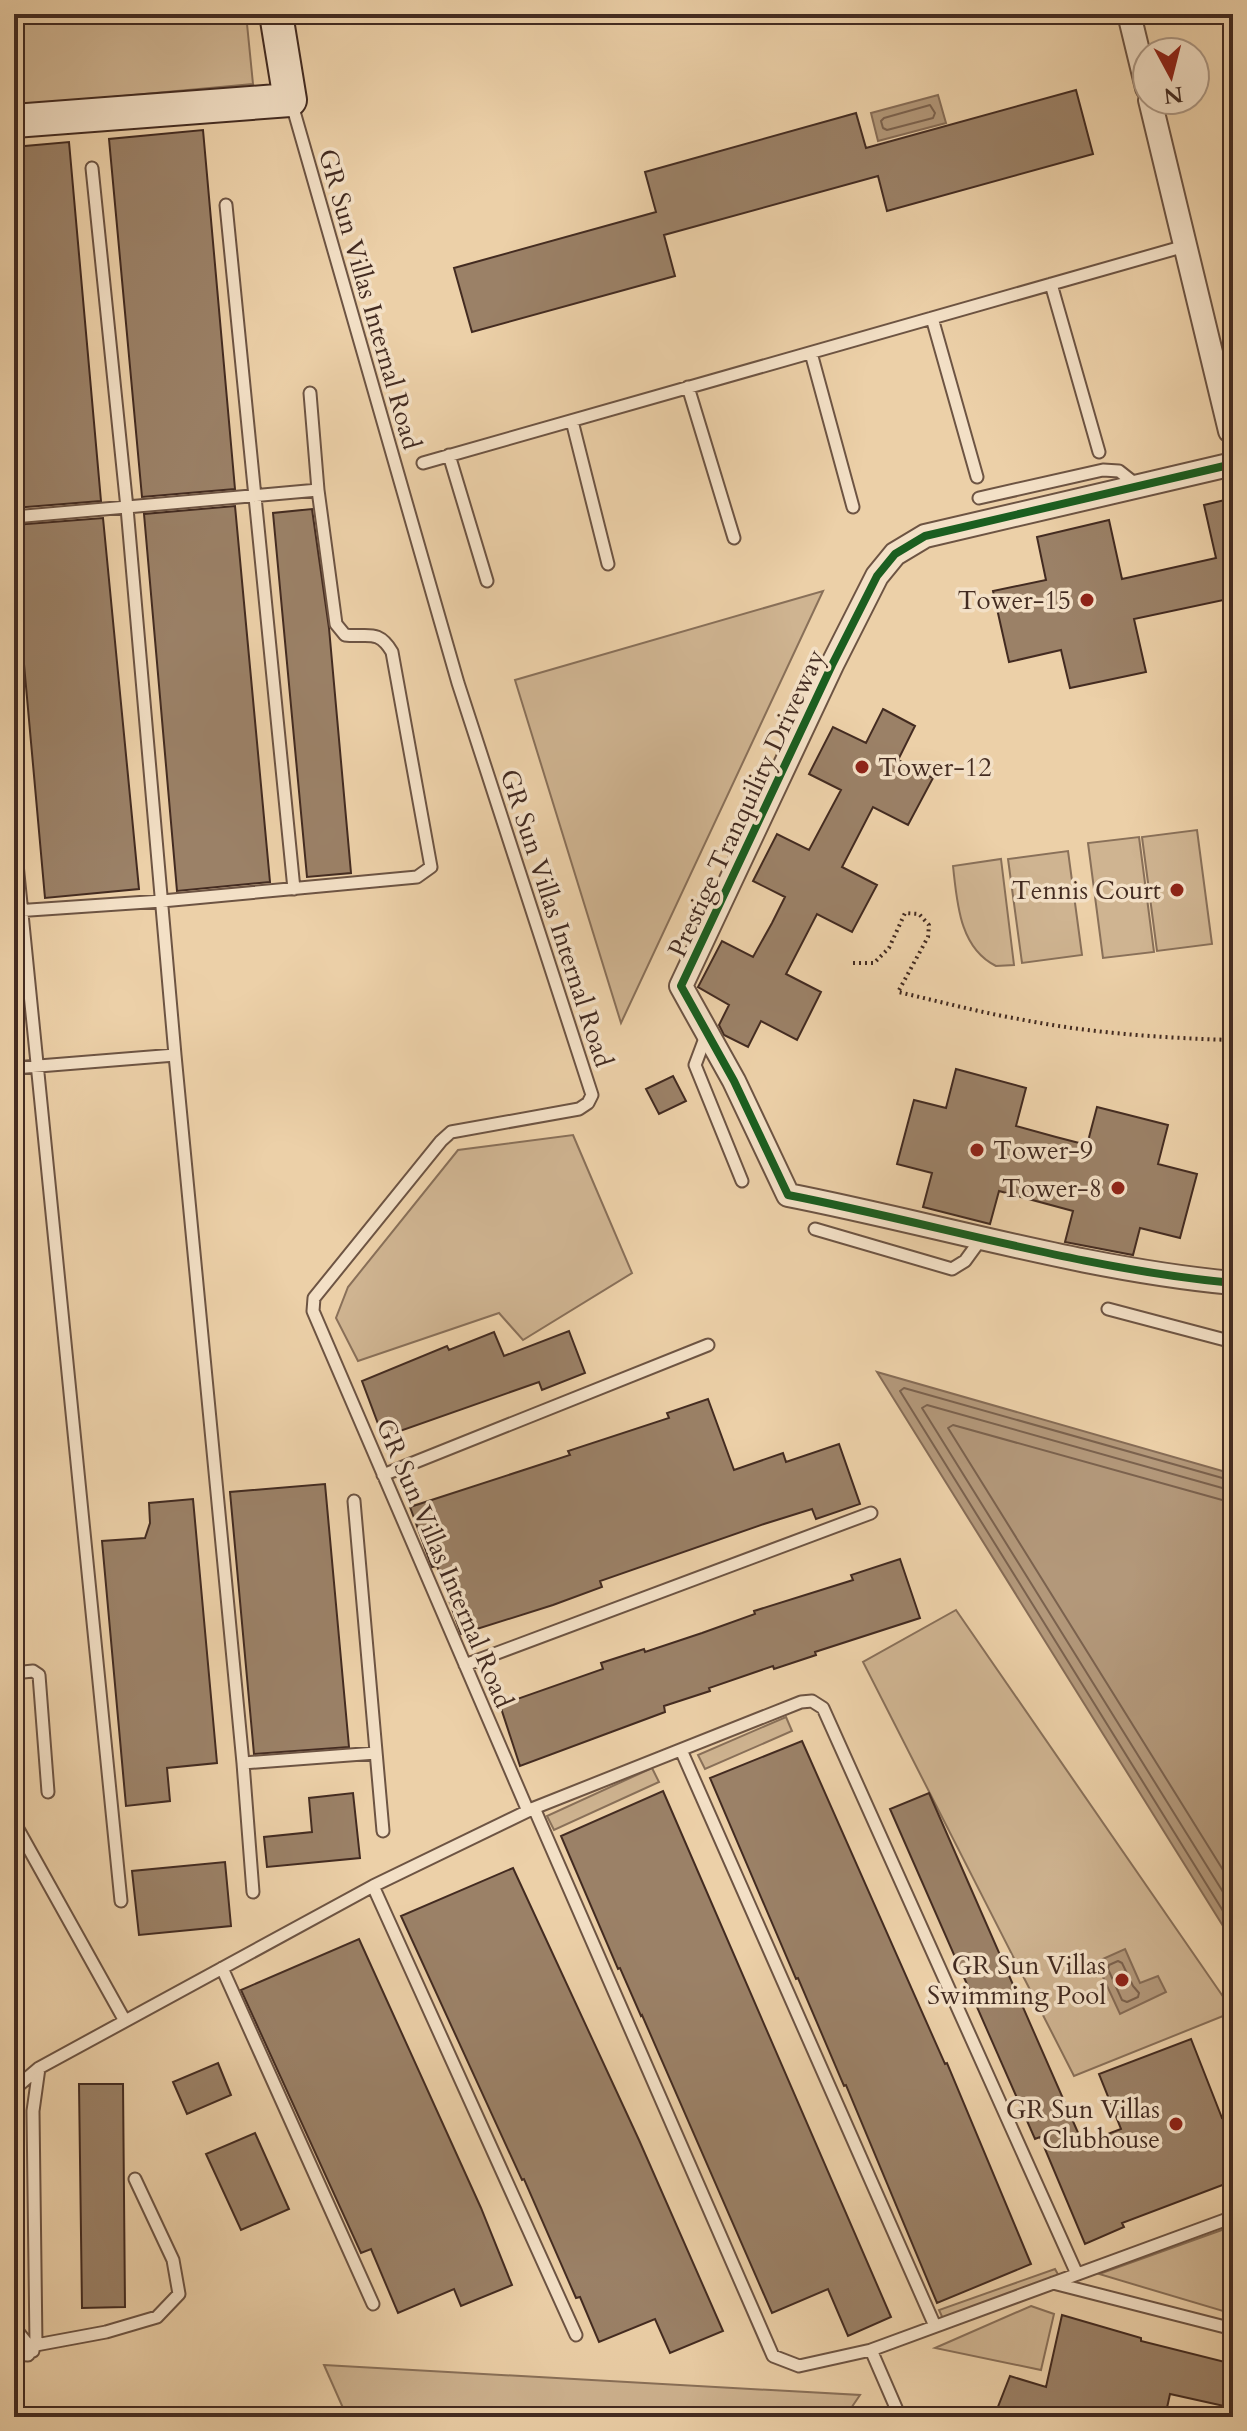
<svg xmlns="http://www.w3.org/2000/svg" width="1247" height="2431" viewBox="0 0 1247 2431" font-family="Cardo,serif">
	<style>
		.green { fill: #cfb491; stroke: #897059; stroke-width: 2 }
		.water { fill: #b3987a; stroke: #866c56; stroke-width: 2 }
		.lines { fill: none; stroke-linecap: round; stroke-linejoin: round }
		.shore { stroke: #7b624e; stroke-width: 2 }
		.building { fill: #9b8167; stroke: #432b21; stroke-width: 2 }
		.lane-casing { stroke: #6d5443; stroke-width: 15 }
		.street-casing { stroke: #6d5443; stroke-width: 26 }
		.secondary-casing { stroke: #432b21; stroke-width: 36 }
		.path { stroke: #432b21; stroke-width: 4; stroke-dasharray: 2 4; stroke-linecap: butt }
		.lane { stroke: #f3e0c6; stroke-width: 11 }
		.street { stroke: #f3e0c6; stroke-width: 22 }
		.secondary { stroke: #f3e0c6; stroke-width: 32 }
		.cycleway-casing { stroke: #f3e0c6; stroke-width: 13 }
		.cycleway { stroke: #1b5e20; stroke-width: 8 }
		.poi-dot { fill: #8f2418; stroke: #f3e0c6; stroke-width: 3 }
		.labels { text-anchor: middle; stroke-width: 7; stroke-linejoin: round; paint-order: stroke }
		.street-label { font-size: 26px; fill: #432b21; stroke: #f3e0c6 }
		.poi-label { font-size: 26px; fill: #432b21; stroke: #f3e0c6; text-anchor: end }
	</style>
	<rect width="100%" height="100%" fill="#ecd0a8"/>
	<filter id="stains"><feTurbulence type="fractalNoise" baseFrequency=".0025" numOctaves="4"/><feColorMatrix values="0 0 0 0 .2 0 0 0 0 .09 0 0 0 0 .02 0 0 0 .5 -.17"/></filter>
	<radialGradient id="worn" r=".72"><stop offset=".6" stop-color="#630" stop-opacity="0"/><stop offset="1" stop-color="#630" stop-opacity=".3"/></radialGradient>
	<path class="green" d="M14,14H246L253,84L14,106Z
		M823,591L621,1023L515,680Z
		M1197,830L1212,944L1157,951L1142,837Z
		M1139,837L1154,952L1103,958L1088,843Z
		M1068,851L1082,955L1022,963L1008,859Z
		M1001,859L1014,965L996,966C959,948 957,901 953,866Z
		M573,1135L632,1273L523,1340L499,1313L358,1361L336,1318L348,1287L458,1150Z
		M956,1610L1233,2011V2012L1074,2076L863,1662Z
		M786,1717L792,1731L705,1769L698,1755Z
		M652,1768L659,1782L554,1830L547,1816Z
		M1233,2226V2314L1099,2274Z
		M1055,2269L1060,2278L944,2321L939,2310Z
		M1031,2306L1054,2314L1041,2370L935,2348Z
		M324,2365L860,2395L845,2417H347Z"/>
	<path class="water" d="M938,95L946,123L878,141L871,113Z
		M877,1372L1233,1474V1942Z
		M1125,1949L1140,1983L1158,1976L1166,1992L1120,2014L1096,1962Z"/>
	<g class="lines">
		<path class="shore" d="M930,105L935,113L933,118L887,130L883,128L881,121L884,118Z
			M1233,1481L904,1388L900,1391L1233,1927
			M1233,1491L927,1405L922,1408L1233,1908
			M1233,1503L953,1425L948,1428L1233,1886
			M1118,1961L1122,1963L1133,1986L1139,1993L1138,1997L1127,2002L1122,2000L1108,1969L1109,1965Z"/>
	</g>
	<path class="building" d="M1076,90L1093,154L887,211L878,176L664,235L675,276L472,332L454,268L656,212L645,172L856,113L866,148Z
		M203,130L235,489L142,497L109,139Z
		M69,142L101,501L14,508V147Z
		M1233,498V598L1134,619L1146,672L1070,688L1061,650L1009,662L993,591L1046,580L1037,537L1109,520L1122,579L1216,558L1204,505Z
		M235,506L270,882L177,891L144,514Z
		M312,509L329,628L351,873L307,877L273,513Z
		M103,518L139,889L45,898L15,564L14,525Z
		M883,709L915,726L898,760L933,778L908,825L873,807L842,867L877,885L852,932L817,914L786,974L821,992L797,1040L761,1021L748,1047L724,1035L719,1025L729,1005L698,987L722,941L753,957L772,923L785,897L753,881L777,834L809,850L841,790L809,774L833,727L866,743Z
		M956,1069L1026,1088L1016,1126L1056,1137L1087,1145L1097,1107L1168,1125L1158,1164L1197,1174L1180,1238L1140,1228L1133,1255L1065,1242L1073,1211L999,1191L990,1224L923,1207L932,1173L897,1164L914,1100L946,1108Z
		M673,1076L686,1101L659,1114L646,1089Z
		M569,1331L585,1373L542,1390L539,1382L383,1437L362,1381L447,1346L449,1350L494,1332L504,1356Z
		M708,1399L734,1470L783,1453L786,1462L839,1444L860,1504L816,1519L812,1509L764,1524L600,1581L602,1587L553,1605L461,1634L437,1566L432,1567L410,1507L570,1455L568,1451L669,1418L667,1413Z
		M325,1484L349,1747L254,1754L230,1492Z
		M193,1499L217,1763L167,1768L170,1801L126,1806L102,1541L145,1538L150,1523L149,1503Z
		M900,1559L920,1618L815,1652L816,1655L774,1669L773,1666L709,1688L710,1691L664,1706L665,1712L520,1766L500,1705L603,1669L601,1663L644,1649L645,1652L702,1633L755,1614L754,1611L853,1580L851,1575Z
		M802,1741L945,2064L947,2063L1031,2264L937,2303L846,2085L844,2086L798,1978L796,1979L710,1778Z
		M663,1791L891,2317L848,2336L828,2289L772,2313L642,2015L641,2016L620,1968L618,1969L561,1836Z
		M353,1793L360,1858L267,1867L264,1837L312,1832L309,1798Z
		M929,1793L1079,2135L1084,2133L1087,2142L1121,2129L1099,2074L1191,2039L1222,2118L1233,2114V2181L1122,2223L1124,2227L1085,2244L1040,2137L1035,2139L890,1809Z
		M225,1862L231,1926L139,1935L132,1871Z
		M513,1868L639,2140L723,2331L670,2353L655,2319L599,2342L580,2297L576,2298L524,2179L522,2180L401,1916Z
		M359,1939L481,2208L512,2285L461,2306L454,2289L398,2313L371,2249L361,2253L241,1990Z
		M218,2063L231,2095L187,2114L173,2082Z
		M79,2084H123L125,2307L82,2308Z
		M255,2133L289,2209L241,2230L206,2154Z
		M1062,2315L1141,2338V2341L1233,2364V2408L1170,2394L1165,2417H994L1010,2376L1046,2387Z"/>
	<g class="lines">
		<g class="lane-casing">
			<path id="lane" d="M291,101L458,683L592,1095L588,1103L579,1109L451,1132L441,1141L314,1298L313,1311L528,1811
				M92,168L127,508L175,1055L243,1763L253,1892
				M226,205L294,889
				M1051,284L1099,452
				M932,318L977,477
				M811,353L853,507
				M688,387L734,538
				M572,421L608,564
				M449,455L487,581
				M423,463L1185,246
				M979,498L1103,470L1119,471L1138,486
				M14,517L318,490L310,393
				M14,834L121,1901
				M15,911L162,901L417,877L431,867L392,652C378,628 367,638 345,635L336,624L318,490
				M707,1033L695,1065L742,1181
				M14,1068L175,1055
				M815,1229L952,1269L965,1261L981,1239
				M1108,1309L1233,1342
				M383,1475L708,1345
				M354,1501L383,1831
				M465,1665L871,1513
				M14,1673L33,1671L39,1675L48,1792
				M681,1750L935,2326
				M243,1763L376,1753
				M534,1808L773,2356L799,2366L871,2350L1233,2217
				M14,1822L125,2021
				M373,1886L576,2335
				M222,1968L373,2304
				M14,2095L19,2085L39,2068L373,1886L534,1808L801,1702L812,1701L823,1708L1077,2274
				M1053,2283L1233,2329
				M14,2327L33,2351
				M36,2345L106,2332L157,2317L179,2294L173,2260L135,2179
				M871,2350L900,2417
				M14,2354L28,2355L36,2345L33,2111L39,2068"/>
		</g>
		<g class="street-casing">
			<path id="street" d="M1129,14L1147,88
				M1150,100L1230,431
				M1233,464L925,536L895,554L877,576L832,665L681,986L734,1081L788,1195C936,1224 1082,1269 1233,1283"/>
		</g>
		<g class="secondary-casing">
			<path id="secondary" d="M14,121L290,100L276,14"/>
		</g>
		<path class="path" d="M853,963H874L889,948L905,913L919,914L929,925L928,937L898,992C938,1001 978,1012 1019,1019C1089,1033 1161,1038 1233,1040"/>
		<use href="#lane" class="lane"/>
		<use href="#street" class="street"/>
		<use href="#secondary" class="secondary"/>
		<g class="cycleway-casing">
			<path id="cycleway" d="M1233,464L925,536L895,554L877,576L832,665L681,986L734,1081L788,1195C936,1224 1082,1269 1233,1283"/>
		</g>
		<use href="#cycleway" class="cycleway"/>
	</g>
	<g class="poi-dot">
		<circle cx="1087" cy="600" r="8"/>
		<circle cx="862" cy="767" r="8"/>
		<circle cx="1177" cy="890" r="8"/>
		<circle cx="977" cy="1150" r="8"/>
		<circle cx="1118" cy="1188" r="8"/>
		<circle cx="1122" cy="1980" r="8"/>
		<circle cx="1176" cy="2124" r="8"/>
	</g>
	<g class="labels">
		<g class="street-label">
			<text transform="translate(370 299) rotate(74)" y="9">GR Sun Villas Internal Road</text>
			<text transform="translate(746 803) rotate(-65)" y="9">Prestige Tranquility Driveway</text>
			<text transform="translate(557 918) rotate(72)" y="9">GR Sun Villas Internal Road</text>
			<text transform="translate(445 1563) rotate(67)" y="9">GR Sun Villas Internal Road</text>
		</g>
		<g class="poi-label">
			<text x="1071" y="609">Tower-15</text>
			<text x="878" y="776" text-anchor="start">Tower-12</text>
			<text x="1161" y="899">Tennis Court</text>
			<text x="993" y="1159" text-anchor="start">Tower-9</text>
			<text x="1102" y="1197">Tower-8</text>
			<text x="1106" y="1974">GR Sun Villas<tspan x="1106" dy="30">Swimming Pool</tspan></text>
			<text x="1160" y="2118">GR Sun Villas<tspan x="1160" dy="30">Clubhouse</tspan></text>
		</g>
	</g>
	<rect width="1247" height="2431" fill="none" stroke="#ecd0a8" stroke-width="48"/>
	<rect x="16" y="16" width="1215" height="2399" fill="none" stroke="#432b21" stroke-width="4"/>
	<rect x="24" y="24" width="1199" height="2383" fill="none" stroke="#432b21" stroke-width="2"/>
	<g transform="translate(1171 76) rotate(173)"><circle r="38" fill="#f3e0c6" stroke="#ad9884" stroke-width="2"/>
	<path d="M0-6L14 30L0 20L-14 30Z" fill="#8f2418"/>
	<text y="-12" font-size="22" font-weight="bold" text-anchor="middle" fill="#432b21">N</text>
	</g>
	<rect width="100%" height="100%" filter="url(#stains)"/>
	<rect width="100%" height="100%" fill="url(#worn)"/>
</svg>
